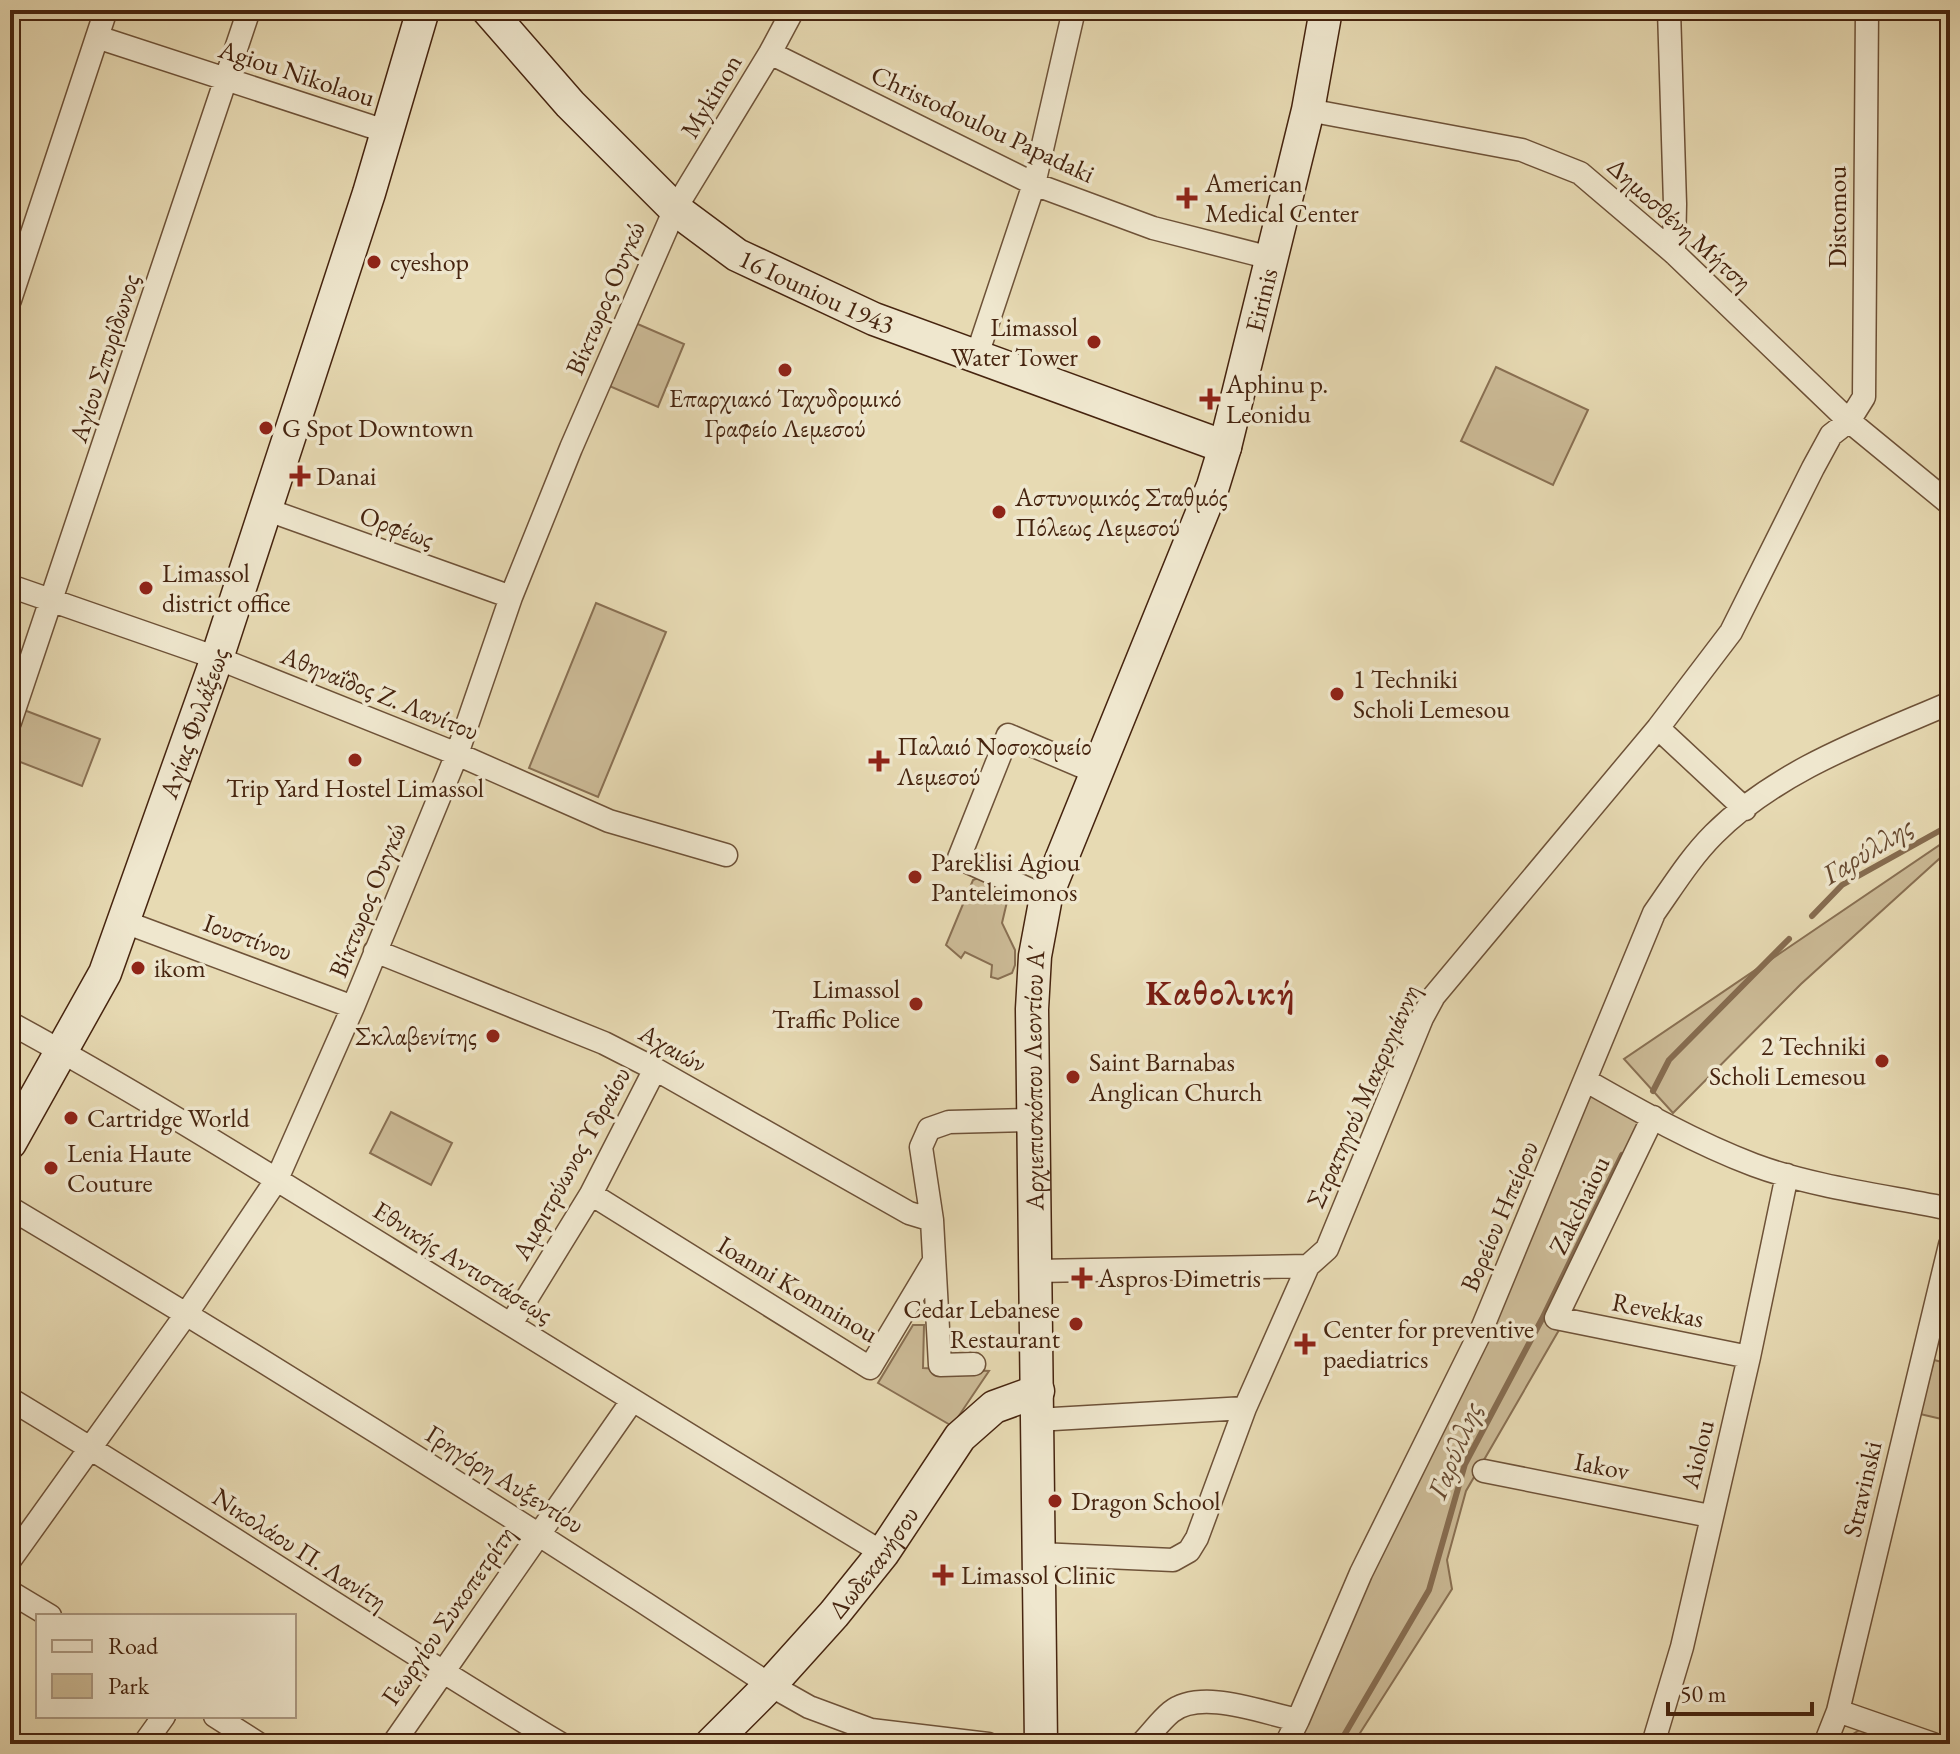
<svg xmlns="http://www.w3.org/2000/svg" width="1960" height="1754" viewBox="0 0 1960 1754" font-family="'EB Garamond',serif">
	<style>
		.green { fill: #ccbb97; stroke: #897053; stroke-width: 2 }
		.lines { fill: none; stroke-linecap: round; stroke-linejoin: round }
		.stream { stroke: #866c50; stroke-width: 6 }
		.street-casing { stroke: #6e5238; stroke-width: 25 }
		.secondary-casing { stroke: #46240f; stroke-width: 35 }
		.street { stroke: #efe7ce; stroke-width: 22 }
		.secondary { stroke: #efe7ce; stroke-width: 32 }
		.poi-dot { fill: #8f2418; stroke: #efe7ce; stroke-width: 3 }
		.labels { text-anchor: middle; stroke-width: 7; stroke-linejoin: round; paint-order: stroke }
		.street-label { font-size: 26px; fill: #46240f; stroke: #efe7ce }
		.poi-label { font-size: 26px; fill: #46240f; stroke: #efe7ce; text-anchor: start }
		.water-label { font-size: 28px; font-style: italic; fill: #66482f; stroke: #efe7ce }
		.district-label { font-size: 34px; font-weight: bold; letter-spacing: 2px; fill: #7a1f14; stroke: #efe7ce }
	</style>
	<rect width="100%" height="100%" fill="#e7dab3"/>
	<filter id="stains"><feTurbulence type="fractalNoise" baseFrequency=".0025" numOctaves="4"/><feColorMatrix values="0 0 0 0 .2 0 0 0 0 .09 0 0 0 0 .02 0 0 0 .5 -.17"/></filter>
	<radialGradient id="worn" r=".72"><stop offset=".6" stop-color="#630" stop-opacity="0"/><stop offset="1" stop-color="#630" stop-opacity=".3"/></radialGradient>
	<path class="green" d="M633,322L684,344L658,407L607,385Z
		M1496,367L1588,410L1553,485L1461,441Z
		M596,603L666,632L598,797L529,768Z
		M24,710L100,739L82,786L10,758V747Z
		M1950,838V849L1801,984L1673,1113L1624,1059Z
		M983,876L1010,889L1002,923L1015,950V965L1012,973L998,979L991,977L992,965L965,952L961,958L946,945L973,880Z
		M1593,1096L1647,1120L1559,1330L1466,1491L1447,1560L1452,1589L1353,1744H1291L1477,1331L1567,1109Z
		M391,1112L452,1143L431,1185L370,1153Z
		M913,1325H924L923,1368L989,1371L952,1426L878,1383Z
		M1934,1360L1950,1364V1421L1920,1414Z
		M1861,1729L1900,1744H1837Z"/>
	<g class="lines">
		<path class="stream" d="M1812,916L1842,885L1950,825
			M1653,1091L1669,1060L1789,939
			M1339,1744L1429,1590L1465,1464L1542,1319L1622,1155"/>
		<g class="street-casing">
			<path id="street" d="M1669,10L1675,204L1674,253
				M97,37L388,132
				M770,53L1034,184L1153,228L1271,258
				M1308,110L1522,150L1580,173L1674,253L1849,421L1950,504
				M10,300L106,10
				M977,355L1034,184L1074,10
				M265,509L511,597
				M10,586L217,658L457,754L609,821L726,855
				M10,722L249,10
				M1658,728L1745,809
				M1046,897L959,858L1008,735L1095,772
				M122,921L353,1007
				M375,951L604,1043L655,1069L909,1213L932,1220
				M10,1023C139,1093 264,1172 389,1249C553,1351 717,1453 883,1553
				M1585,1080C1639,1111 1696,1143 1754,1165C1813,1187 1887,1196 1950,1209
				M1653,1117L1556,1318L1749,1357
				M591,1194L870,1368L934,1261
				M10,1208C267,1361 520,1520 770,1685L809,1707L871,1730L988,1744
				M1036,1271L1308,1266
				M511,1324L591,1194L655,1069
				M974,1364L940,1365L932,1220L921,1147L929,1129L949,1122L1033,1120
				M10,1399C196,1511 375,1633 561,1744
				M1036,1420L1245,1408
				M1484,1471L1710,1516
				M1039,1554L1173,1560L1189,1551L1197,1538L1245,1408L1308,1266L1327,1249L1422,1018L1434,996L1658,728L1731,632L1813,468L1831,435L1849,421L1864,397L1867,10
				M10,1560L187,1313L277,1179L353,1007L457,754L511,597L571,448L675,209L770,53L793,10
				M10,1592L50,1616
				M1838,1711L1933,1744
				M215,1716L259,1744
				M144,1744L164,1716
				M393,1744L632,1401
				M1141,1744C1151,1734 1160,1721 1171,1712C1201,1688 1263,1713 1298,1720L1361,1573L1481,1331L1654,913C1673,886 1690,858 1714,834C1778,770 1869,738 1950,703
				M1286,1744L1298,1720
				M1653,1744L1682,1647L1749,1357L1787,1175
				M1825,1744L1838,1711L1950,1245"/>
		</g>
		<g class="secondary-casing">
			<g id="secondary">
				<path id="s1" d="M488,10L570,104L675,209L737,255L874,319L1225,447"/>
				<path id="s2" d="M10,1143L105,973L217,658L369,193L423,10"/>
				<path id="s3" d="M711,1744L770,1685L834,1614L883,1553L960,1437L994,1407L1038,1391"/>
				<path id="s4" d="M1041,1744L1032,1009L1035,956L1046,897L1213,486L1225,447L1308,110L1326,10"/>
			</g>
		</g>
		<use href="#street" class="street"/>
		<use href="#secondary" class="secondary"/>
	</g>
	<g class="poi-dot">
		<path d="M1183 186h8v8h8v8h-8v8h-8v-8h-8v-8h8z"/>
		<circle cx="374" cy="262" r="8"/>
		<circle cx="1094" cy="342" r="8"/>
		<circle cx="785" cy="370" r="8"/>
		<path d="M1206 387h8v8h8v8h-8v8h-8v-8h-8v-8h8z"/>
		<circle cx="266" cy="428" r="8"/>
		<path d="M296 464h8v8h8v8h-8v8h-8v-8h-8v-8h8z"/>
		<circle cx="999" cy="512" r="8"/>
		<circle cx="146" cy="588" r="8"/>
		<circle cx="1337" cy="694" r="8"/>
		<circle cx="355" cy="760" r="8"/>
		<path d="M875 749h8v8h8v8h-8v8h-8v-8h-8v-8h8z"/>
		<circle cx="915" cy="877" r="8"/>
		<circle cx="138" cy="968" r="8"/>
		<circle cx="916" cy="1004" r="8"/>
		<circle cx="493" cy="1036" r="8"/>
		<circle cx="1882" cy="1061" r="8"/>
		<circle cx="1073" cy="1077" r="8"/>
		<circle cx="71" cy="1118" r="8"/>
		<circle cx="51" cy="1168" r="8"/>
		<path d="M1078 1266h8v8h8v8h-8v8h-8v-8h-8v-8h8z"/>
		<circle cx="1076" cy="1324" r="8"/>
		<path d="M1301 1332h8v8h8v8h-8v8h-8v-8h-8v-8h8z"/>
		<circle cx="1055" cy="1501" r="8"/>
		<path d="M939 1563h8v8h8v8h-8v8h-8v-8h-8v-8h8z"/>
	</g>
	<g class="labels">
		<g class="street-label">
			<text transform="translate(297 73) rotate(18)" y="9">Agiou Nikolaou</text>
			<text transform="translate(711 96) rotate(-59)" y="9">Mykinon</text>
			<text transform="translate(983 124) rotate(25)" y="9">Christodoulou Papadaki</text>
			<text transform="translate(1837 217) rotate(-90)" y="9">Distomou</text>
			<text transform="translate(1680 224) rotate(42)" y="9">Δημοσθένη Μήτση</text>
			<text dy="9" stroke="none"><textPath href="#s1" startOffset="438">16 Iouniou 1943</textPath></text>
			<text transform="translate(605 298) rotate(-67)" y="9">Βίκτωρος Ουγκώ</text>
			<text dy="9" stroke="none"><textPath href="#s4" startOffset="1484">Eirinis</textPath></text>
			<text transform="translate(104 358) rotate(-72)" y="9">Αγίου Σπυρίδωνος</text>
			<text transform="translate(397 527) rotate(20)" y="9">Ορφέως</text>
			<text transform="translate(380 693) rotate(22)" y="9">Αθηναΐδος Ζ. Λανίτου</text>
			<text dy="9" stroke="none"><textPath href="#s2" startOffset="460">Αγίας Φυλάξεως</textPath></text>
			<text transform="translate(367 900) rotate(-68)" y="9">Βίκτωρος Ουγκώ</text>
			<text transform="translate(248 937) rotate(20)" y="9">Ιουστίνου</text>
			<text transform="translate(673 1048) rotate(29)" y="9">Αχαιών</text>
			<text dy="9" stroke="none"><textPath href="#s4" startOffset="666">Αρχιεπισκόπου Λεοντίου Α΄</textPath></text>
			<text transform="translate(1363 1096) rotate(-66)" y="9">Στρατηγού Μακρυγιάννη</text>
			<text transform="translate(571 1163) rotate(-61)" y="9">Αμφιτρύωνος Υδραίου</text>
			<text transform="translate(1579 1205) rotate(-64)" y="9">Zakchaiou</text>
			<text transform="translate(1499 1216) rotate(-67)" y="9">Βορείου Ηπείρου</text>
			<text transform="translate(463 1262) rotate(32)" y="9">Εθνικής Αντιστάσεως</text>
			<text transform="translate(798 1289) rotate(31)" y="9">Ioanni Komninou</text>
			<text transform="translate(1658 1310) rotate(11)" y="9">Revekkas</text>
			<text transform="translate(1697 1454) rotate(-76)" y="9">Aiolou</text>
			<text transform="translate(1602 1466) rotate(11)" y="9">Iakov</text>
			<text transform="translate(505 1479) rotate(32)" y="9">Γρηγόρη Αυξεντίου</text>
			<text transform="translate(1862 1489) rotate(-77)" y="9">Stravinski</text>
			<text transform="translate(300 1549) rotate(33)" y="9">Νικολάου Π. Λανίτη</text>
			<text dy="9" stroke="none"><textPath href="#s3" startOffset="244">Δωδεκανήσου</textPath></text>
			<text transform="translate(448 1615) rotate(-55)" y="9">Γεωργίου Συκοπετρίτη</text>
		</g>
		<g class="poi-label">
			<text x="1205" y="192">American<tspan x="1205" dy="30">Medical Center</tspan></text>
			<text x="390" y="271">cyeshop</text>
			<text x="1078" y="336" text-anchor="end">Limassol<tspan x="1078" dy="30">Water Tower</tspan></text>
			<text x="1226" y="393">Aphinu p.<tspan x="1226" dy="30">Leonidu</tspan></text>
			<text x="785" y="407" text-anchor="middle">Επαρχιακό Ταχυδρομικό<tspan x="785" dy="30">Γραφείο Λεμεσού</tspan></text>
			<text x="282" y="437">G Spot Downtown</text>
			<text x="316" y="485">Danai</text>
			<text x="1015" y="506">Αστυνομικός Σταθμός<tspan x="1015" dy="30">Πόλεως Λεμεσού</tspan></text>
			<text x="162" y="582">Limassol<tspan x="162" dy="30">district office</tspan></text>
			<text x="1353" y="688">1 Techniki<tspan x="1353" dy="30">Scholi Lemesou</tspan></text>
			<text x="897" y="755">Παλαιό Νοσοκομείο<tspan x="897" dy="30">Λεμεσού</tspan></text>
			<text x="355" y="797" text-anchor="middle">Trip Yard Hostel Limassol</text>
			<text x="931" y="871">Pareklisi Agiou<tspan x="931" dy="30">Panteleimonos</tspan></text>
			<text x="154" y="977">ikom</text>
			<text x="900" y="998" text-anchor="end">Limassol<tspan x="900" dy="30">Traffic Police</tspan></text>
			<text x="477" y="1045" text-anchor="end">Σκλαβενίτης</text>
			<text x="1866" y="1055" text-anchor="end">2 Techniki<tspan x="1866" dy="30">Scholi Lemesou</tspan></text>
			<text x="1089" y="1071">Saint Barnabas<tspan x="1089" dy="30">Anglican Church</tspan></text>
			<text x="87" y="1127">Cartridge World</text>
			<text x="67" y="1162">Lenia Haute<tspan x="67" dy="30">Couture</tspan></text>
			<text x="1098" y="1287">Aspros Dimetris</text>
			<text x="1060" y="1318" text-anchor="end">Cedar Lebanese<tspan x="1060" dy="30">Restaurant</tspan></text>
			<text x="1323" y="1338">Center for preventive<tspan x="1323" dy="30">paediatrics</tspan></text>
			<text x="1071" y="1510">Dragon School</text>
			<text x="961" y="1584">Limassol Clinic</text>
		</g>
		<g class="water-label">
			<text transform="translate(1867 850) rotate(-32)" y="10">Γαρύλλης</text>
			<text transform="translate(1454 1450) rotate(-68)" y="10">Γαρύλλης</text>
		</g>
		<g class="district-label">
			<text x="1221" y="1005">Καθολική</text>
		</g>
	</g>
	<rect width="1960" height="1754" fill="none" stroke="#e7dab3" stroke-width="40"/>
	<rect x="12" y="12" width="1936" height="1730" fill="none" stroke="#46240f" stroke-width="4"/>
	<rect x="20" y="20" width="1920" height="1714" fill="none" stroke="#46240f" stroke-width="2"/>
	<rect x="36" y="1614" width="260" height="104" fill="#efe7ce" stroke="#ab9982" stroke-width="2"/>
	<rect x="52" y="1640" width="40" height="12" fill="#efe7ce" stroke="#ab9982" stroke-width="2"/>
	<text x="108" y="1654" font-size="24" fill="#46240f">Road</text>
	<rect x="52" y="1674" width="40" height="24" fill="#ccbb97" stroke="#ab9982" stroke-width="2"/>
	<text x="108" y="1694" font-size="24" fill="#46240f">Park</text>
	<path d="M1668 1702v12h144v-12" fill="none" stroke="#46240f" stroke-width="4"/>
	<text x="1680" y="1702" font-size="24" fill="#46240f" stroke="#efe7ce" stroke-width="6" paint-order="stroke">50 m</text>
	<rect width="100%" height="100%" filter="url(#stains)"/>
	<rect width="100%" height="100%" fill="url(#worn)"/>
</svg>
